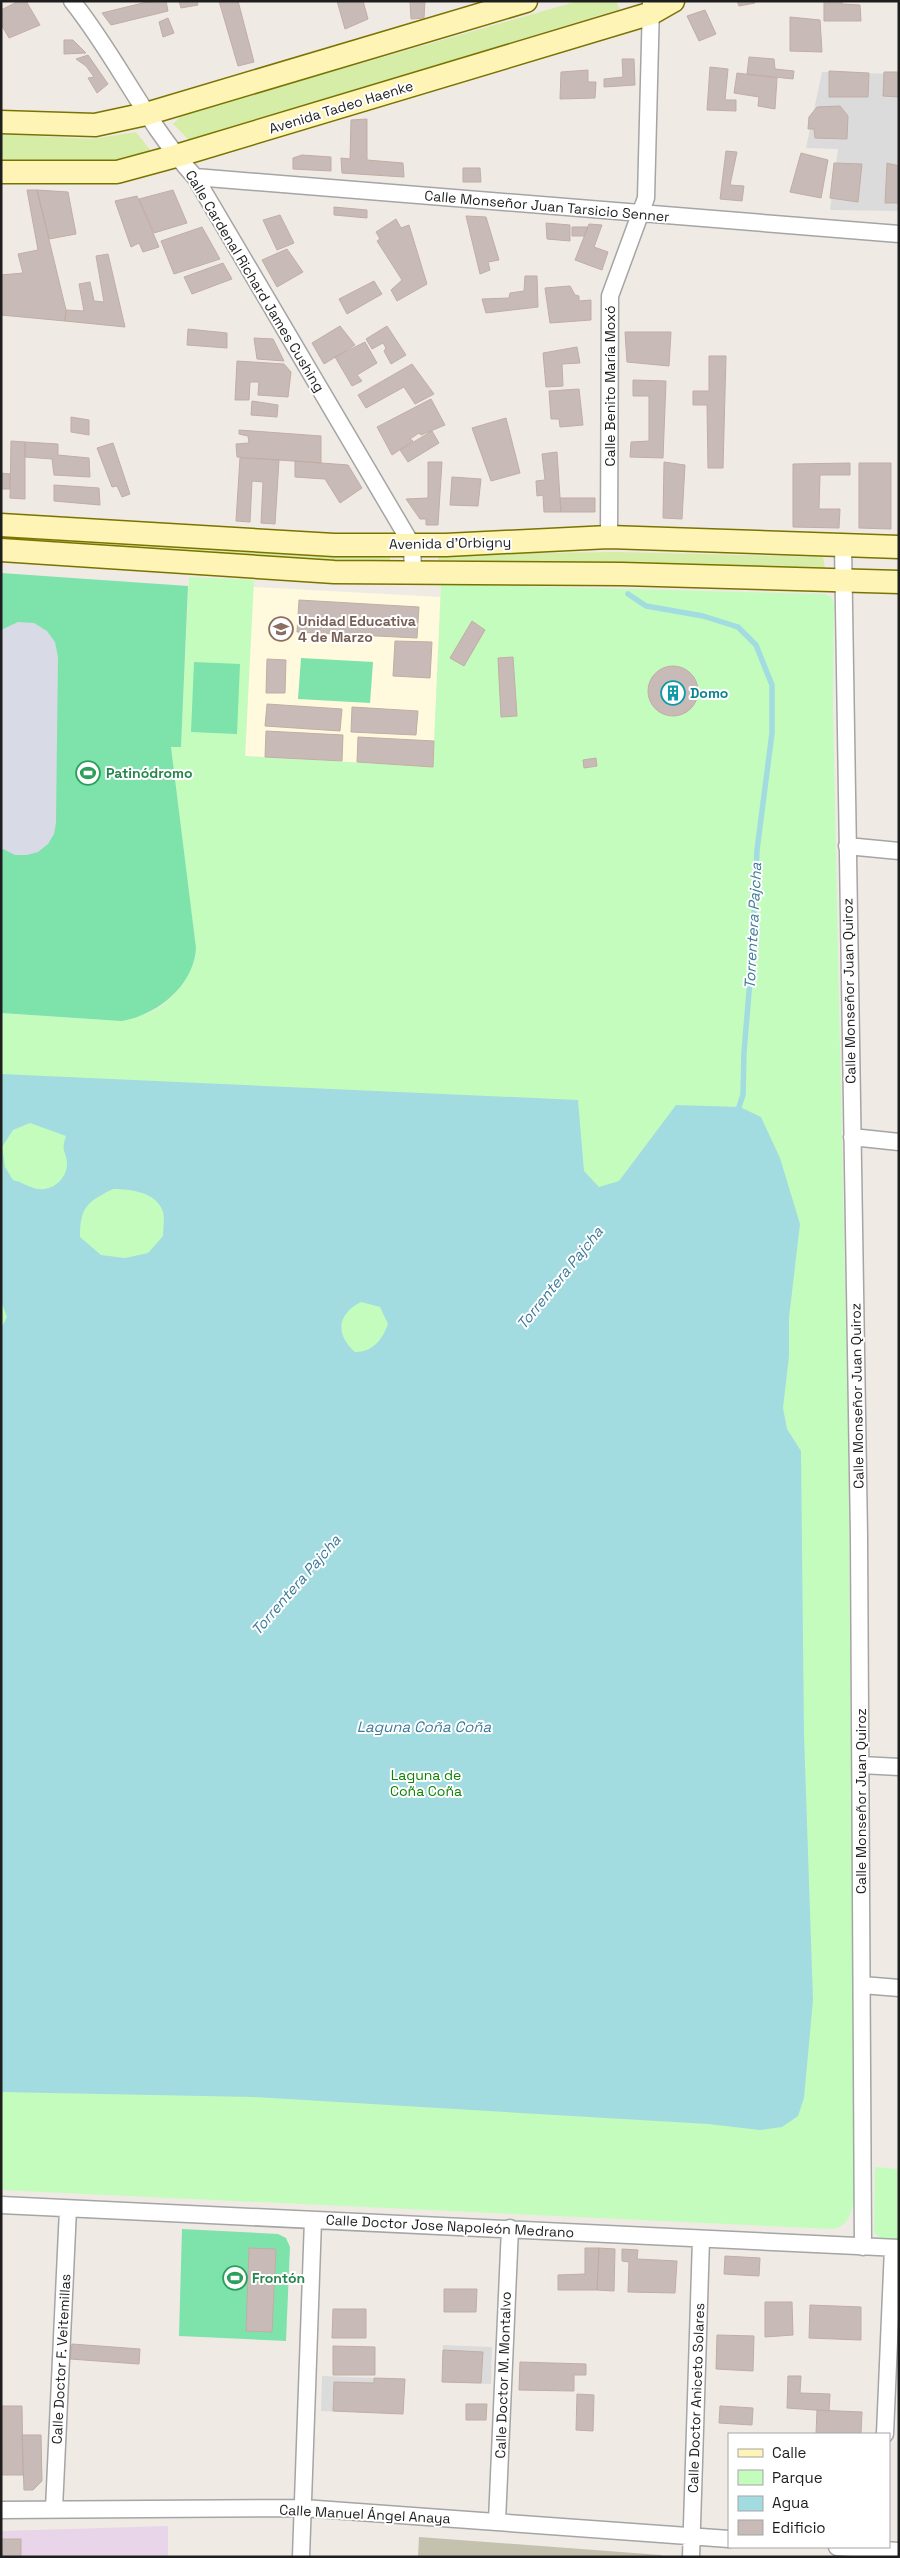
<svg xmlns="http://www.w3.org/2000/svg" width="900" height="2558" viewBox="0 0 900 2558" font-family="'Space Grotesk',sans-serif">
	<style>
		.residential { fill: #dcdbdb }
		.industrial { fill: #e9d5e9 }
		.education { fill: #fff9dd }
		.construction { fill: #c5c1af }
		.grass { fill: #d5eda7 }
		.park { fill: #c4fcbe }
		.pitch { fill: #7de3ab }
		.plaza { fill: #d8dae6 }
		.water { fill: #a2dce0; fill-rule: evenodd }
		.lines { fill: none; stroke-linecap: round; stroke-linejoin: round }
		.stream { stroke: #a2dce0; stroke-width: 5.5 }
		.building { fill: #c8bbb7; stroke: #c2ada5 }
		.minor-casing { stroke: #a5a5a5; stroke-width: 19 }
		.secondary-casing { stroke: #7a7300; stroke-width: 25 }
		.minor { stroke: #fff; stroke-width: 16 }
		.secondary { stroke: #fdf4b5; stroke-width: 22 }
		.labels { text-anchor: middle; stroke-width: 4; stroke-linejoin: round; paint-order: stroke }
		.street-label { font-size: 14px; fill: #1e1e1e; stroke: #fff }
		.education-label { font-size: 14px; font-weight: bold; fill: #785e54; stroke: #fff; text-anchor: start }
		.culture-label { font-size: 14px; font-weight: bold; fill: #0d838f; stroke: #fff; text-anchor: start }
		.leisure-label { font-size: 14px; font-weight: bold; fill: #27864d; stroke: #fff; text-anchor: start }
		.park-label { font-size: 14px; fill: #108306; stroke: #fff }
		.water-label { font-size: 15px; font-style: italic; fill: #3d7c9b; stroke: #fff }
	</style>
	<rect width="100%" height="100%" fill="#f0eae4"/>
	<path class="residential" d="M822,72L899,74V211L830,210L838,149L806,148Z
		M443,2345L492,2347L491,2384L442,2382Z
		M322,2376L405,2379L403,2414L321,2411Z"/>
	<path class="industrial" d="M168,2526V2557H1V2531Z"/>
	<path class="education" d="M253,587L441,597L433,767L245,756Z"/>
	<path class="construction" d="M419,2537L661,2555L664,2557H418Z"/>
	<path class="grass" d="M578,1H616L620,9L189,140L173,124L182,115Z
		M136,132L151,151L95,165L1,161V134L92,139Z
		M1,534L339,557L390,555V561L340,562L1,539Z
		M618,552L823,557L825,569L438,560L439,554Z"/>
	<path class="park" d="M189,577L254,580L245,756L433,767L441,584L824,594L831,597L834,603L833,709L848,1431L855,2194C852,2210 851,2224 834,2229L1,2190V1013C25,1015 49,1016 74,1018C120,1021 157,1025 184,980C191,969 196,961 196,948L171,747L181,746Z
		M875,2167L899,2169V2239L881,2238L874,2233Z"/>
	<path class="pitch" d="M1,573L188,586L181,747H171L196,948C194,986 156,1016 121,1021L1,1013Z
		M301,658L373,662L370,703L298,699Z
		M194,662L240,664L237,734L191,732Z
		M182,2229L278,2234L286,2238L290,2247L286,2341L179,2336Z"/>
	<path class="plaza" d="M18,622L34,623L47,631L55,642L58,657L56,823L54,834L48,844L38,852L27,855H15L1,848V630Z"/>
	<path class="water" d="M1,1074L578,1100L584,1171L599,1187L619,1181L676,1105L740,1107L761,1117L780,1158L800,1224L789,1318V1356L783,1408L787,1429L801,1451L804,1734L813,2000L804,2098L798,2116L782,2127L760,2130L708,2124L252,2097L1,2092V1328L7,1317L1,1301ZM30,1123L66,1136C61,1151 65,1149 67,1162C68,1177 54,1191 39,1189C30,1188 22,1182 13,1180L5,1167L2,1147L13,1130ZM113,1189C130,1189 157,1192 163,1212C165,1219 163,1229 163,1236L148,1253L125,1258L101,1255L80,1237C80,1207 87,1202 113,1189ZM361,1302L380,1307L388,1324C382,1340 373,1352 355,1352C335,1334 337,1314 361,1302Z"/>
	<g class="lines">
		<path class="stream" d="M628,594L646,606L703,616L738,627L756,645L772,685V733L757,850L752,956L744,1052L743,1095L737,1113"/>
	</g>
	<path class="building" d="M19,1H26L40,25L9,38L1,24V10Z
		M151,1H166L168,11L111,25L102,13Z
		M179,1H197L198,5L181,8Z
		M219,1H238L254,62L238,66Z
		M337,1H363L368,19L345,29Z
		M410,1H425L424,18L411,19Z
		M737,1H754L755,3L739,6Z
		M824,1H842V4L860,5L861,21H824Z
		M705,10L716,34L699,41L687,16Z
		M790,17L820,20L822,52L790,51Z
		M168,18L174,33L163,37L159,22Z
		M64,40H73L86,53L64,54Z
		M88,55L108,84L97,93L88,78L94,77L86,66L76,59Z
		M749,57L774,59L775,69L794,71L793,79L747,74Z
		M622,59H634L635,85L604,87V79L623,77Z
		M710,67L728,69L725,100H736V111L707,110Z
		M588,70V82H596L595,98L560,99L561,72Z
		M829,71L869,73L868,97H829Z
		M884,72H899V97L883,96Z
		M737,73L777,78L775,109L758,106L759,97L734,93Z
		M840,106L848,116L847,139L815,138L814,129H808L809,117L817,107Z
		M367,119V160L403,163L404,177L342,173L341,158L350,159L351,120Z
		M726,151L737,152L730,185L744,186L742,201L720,199Z
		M801,153L828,160L821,198L790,192Z
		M302,155L331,157V171L293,169V158Z
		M834,163L862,164L858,202L830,198Z
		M887,163L899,166V203H885Z
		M463,168H480L481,182H463Z
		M27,190H37L66,310L65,321L1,315V275L23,273L18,254L38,250Z
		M37,190L68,192L76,234L49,239Z
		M173,190L187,223L154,233L139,199Z
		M137,196L159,247L143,252L139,243L131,247L115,201Z
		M334,207L367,210V218L334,215Z
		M280,215L294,243L277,250L263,220Z
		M466,216L486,217L499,260L488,262L490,270L480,274Z
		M396,219L401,228L409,225L427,284L397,301L391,290L402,280L377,241L380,239L376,232Z
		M546,223L570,225V241L547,239Z
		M589,224L602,225L594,247L608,252L602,270L575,260Z
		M202,227L220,259L174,274L161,241Z
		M572,227H588L584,236H572Z
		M287,249L303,272L277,287L262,260Z
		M108,254L125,327L65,321L66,310L84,311L79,284L90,282L94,301L104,302L96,256Z
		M223,263L232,279L192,294L184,277Z
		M525,276H537L538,307L486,313L482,299L509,298L510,293L524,291Z
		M374,281L382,294L347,314L339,299Z
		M570,286L575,295L579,296V301L591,300V320L550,323L545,288Z
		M340,326L355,345L324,364L312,343Z
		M387,326L406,355L391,364L384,351L386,348L383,343L372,349L366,339Z
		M188,329L227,333V348L187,345Z
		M625,332H671L669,366L627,362Z
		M254,338L273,339L284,361L257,359Z
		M365,342L377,363L357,375L362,381L352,386L335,357Z
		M577,347L580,363L562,364L563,386L546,387L543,353Z
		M709,356H726L723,468H708L707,405H693V391H709Z
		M237,361L284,364L291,372L288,397L258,395L259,382H250L249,400H235Z
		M412,364L434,394L415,404L404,387L366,408L358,395Z
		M633,380L666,381L663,458L630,457L631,442L649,441V396H633Z
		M579,389L583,425L560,427L559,419H551L549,391Z
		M431,399L445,425L421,435L419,433L410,439L413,441L392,455L377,427Z
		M252,401L278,405L277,417L251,415Z
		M71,417L89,420V435L71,432Z
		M506,418L520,473L491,481L472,428Z
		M239,430L321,436V463L237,457L236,444L249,443L248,436L239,434Z
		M432,431L439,443L408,462L400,450Z
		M11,441L25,442V499L10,498Z
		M25,442L58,444V455L89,458L90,477L54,475L52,459L25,457Z
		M113,443L130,494L122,497L117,486L112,487L97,448Z
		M557,452L561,512H544L543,495L537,496L536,481L545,480L542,454Z
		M240,458L279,460L275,524L261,523L263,482L252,481L250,522L236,521Z
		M295,461L348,465L362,488L340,503L325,479L295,477Z
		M428,462H442L438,525H426V519H420L406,499L428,498Z
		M664,462L685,465L682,519L663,518Z
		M850,463V475H820L819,509H840L839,528L793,527V464Z
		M859,463H891V529L859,528Z
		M1,473L10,474V489H1Z
		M452,477L481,479L478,506L450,505Z
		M54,485L99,488L100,505L54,501Z
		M560,498H595V512H561Z
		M299,600L419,607L417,638L297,632Z
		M472,621L485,630L464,666L450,658Z
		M395,641L432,642L430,678L393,676Z
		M513,657L517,716L501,717L498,658Z
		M267,659L286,660L285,693H266Z
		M648 691a25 25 0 1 1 50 0a25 25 0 1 1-50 0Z
		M267,704L342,709L340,731L265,726Z
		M352,707L418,711L416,735L351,732Z
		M266,731L343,735L342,761L265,757Z
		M358,737L434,741L433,767L357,762Z
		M596,758L597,766L584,768L583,760Z
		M249,2248L276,2249L272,2332L246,2331Z
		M585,2248H599L597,2290H558V2275L585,2274Z
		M599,2248L615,2249L614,2291L597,2290Z
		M622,2249L638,2250L637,2259L677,2261L675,2293L628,2292L629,2262L622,2261Z
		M725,2256L760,2258L759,2276L724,2274Z
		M444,2289H477L476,2312H444Z
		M765,2302H792L793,2335L765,2337Z
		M810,2305L861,2307V2340L809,2338Z
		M333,2309H366V2338H332Z
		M717,2335L754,2336L753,2371L716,2369Z
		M72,2344L140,2349L139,2364L70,2359Z
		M333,2346L375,2347V2375H333Z
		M443,2350L483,2352L481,2383L442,2382Z
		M520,2362L586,2364V2375H574V2391L519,2390Z
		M788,2376H801L800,2393L830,2394L829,2411L787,2408Z
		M374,2378L405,2379L403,2414L333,2411L334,2382L374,2383Z
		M577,2394L594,2395L593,2431L576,2430Z
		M466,2404H487L486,2420H466Z
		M1,2406H22L23,2475H1Z
		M720,2406L753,2408L752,2425L719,2423Z
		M817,2410L862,2412L861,2434H816Z
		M22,2435H41L42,2481L33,2490H24Z
		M1,2539H21V2557H1Z"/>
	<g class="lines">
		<g class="minor-casing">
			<path id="minor" d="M72,1C117,57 146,124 195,177L412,545L413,572
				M195,177L899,234
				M609,537L610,296L646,198L651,4
				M843,545L859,1537L863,2247
				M847,846L899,851
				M852,1137L899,1142
				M861,1765L899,1767
				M862,1985L899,1988
				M1,2205L899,2248
				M885,2434L893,2248
				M54,2509L68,2209
				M1,2510L303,2508L729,2539
				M497,2521L510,2228
				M837,2547L899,2551
				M301,2557L313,2220
				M691,2557L701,2239"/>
		</g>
		<g class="secondary-casing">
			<path id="secondary" d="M1,122L95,125L146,114L526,1
				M1,172H117L176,156L652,13L673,1
				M1,525L334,545H446L609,537L899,547
				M1,550L334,572L622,574L899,582"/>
		</g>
		<use href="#minor" class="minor"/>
		<use href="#secondary" class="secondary"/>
	</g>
	<defs>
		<g id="school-ring" transform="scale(1.25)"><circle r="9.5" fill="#fff" stroke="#8d6e63" stroke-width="1.5"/><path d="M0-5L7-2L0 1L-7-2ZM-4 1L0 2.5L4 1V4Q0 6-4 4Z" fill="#8d6e63"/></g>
		<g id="building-ring" transform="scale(1.25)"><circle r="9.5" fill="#fff" stroke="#0f9aa8" stroke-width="1.5"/><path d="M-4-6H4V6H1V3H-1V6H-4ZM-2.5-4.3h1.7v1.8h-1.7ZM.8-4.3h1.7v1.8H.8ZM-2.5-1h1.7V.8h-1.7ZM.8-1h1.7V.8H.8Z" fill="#0f9aa8"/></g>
		<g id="stadium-ring" transform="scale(1.25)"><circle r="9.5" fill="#fff" stroke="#2e9e5b" stroke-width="1.5"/><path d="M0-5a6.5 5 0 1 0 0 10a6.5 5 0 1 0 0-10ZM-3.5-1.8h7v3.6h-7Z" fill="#2e9e5b"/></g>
	</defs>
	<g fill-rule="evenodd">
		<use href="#school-ring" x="281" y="629"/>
		<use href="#building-ring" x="673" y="693"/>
		<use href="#stadium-ring" x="88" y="773"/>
		<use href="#stadium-ring" x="235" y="2278"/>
	</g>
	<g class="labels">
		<g class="street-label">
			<text transform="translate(341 107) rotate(-17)" y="5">Avenida Tadeo Haenke</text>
			<text transform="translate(547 206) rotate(5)" y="5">Calle Monseñor Juan Tarsicio Senner</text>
			<text transform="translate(255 281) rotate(59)" y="5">Calle Cardenal Richard James Cushing</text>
			<text transform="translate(610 386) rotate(-90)" y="5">Calle Benito María Moxó</text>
			<text transform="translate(450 543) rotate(-1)" y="5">Avenida d'Orbigny</text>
			<text transform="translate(849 991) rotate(-91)" y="5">Calle Monseñor Juan Quiroz</text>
			<text transform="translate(857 1396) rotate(-91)" y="5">Calle Monseñor Juan Quiroz</text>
			<text transform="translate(861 1801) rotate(-90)" y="5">Calle Monseñor Juan Quiroz</text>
			<text transform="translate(450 2226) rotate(3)" y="5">Calle Doctor Jose Napoleón Medrano</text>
			<text transform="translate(61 2359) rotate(-87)" y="5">Calle Doctor F. Veitemillas</text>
			<text transform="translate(503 2375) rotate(-88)" y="5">Calle Doctor M. Montalvo</text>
			<text transform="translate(696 2398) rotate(-88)" y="5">Calle Doctor Aniceto Solares</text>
			<text transform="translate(365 2514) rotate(3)" y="5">Calle Manuel Ángel Anaya</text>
		</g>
		<g class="education-label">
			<text x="298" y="626">Unidad Educativa<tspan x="298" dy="16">4 de Marzo</tspan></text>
		</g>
		<g class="culture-label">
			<text x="690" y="698">Domo</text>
		</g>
		<g class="leisure-label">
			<text x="106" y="778">Patinódromo</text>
			<text x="252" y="2283">Frontón</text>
		</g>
		<g class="park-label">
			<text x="426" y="1780">Laguna de<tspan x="426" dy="16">Coña Coña</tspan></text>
		</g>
		<g class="water-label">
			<text transform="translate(753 926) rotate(-87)" y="5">Torrentera Pajcha</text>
			<text transform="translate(560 1278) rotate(-51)" y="5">Torrentera Pajcha</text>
			<text transform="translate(296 1585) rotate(-49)" y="5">Torrentera Pajcha</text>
			<text x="424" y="1732">Laguna Coña Coña</text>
		</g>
	</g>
	<rect width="900" height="2558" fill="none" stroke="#1e1e1e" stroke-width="5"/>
	<rect x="728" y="2433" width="162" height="115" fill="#ffffff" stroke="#a5a5a5"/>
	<rect x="738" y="2449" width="25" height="8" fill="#fdf4b5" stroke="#a5a5a5"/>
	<text x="772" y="2458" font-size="15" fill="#1e1e1e">Calle</text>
	<rect x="738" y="2470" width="25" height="15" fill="#c4fcbe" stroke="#a5a5a5"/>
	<text x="772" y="2483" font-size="15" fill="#1e1e1e">Parque</text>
	<rect x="738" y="2496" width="25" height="15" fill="#a2dce0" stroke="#a5a5a5"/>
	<text x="772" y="2508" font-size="15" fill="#1e1e1e">Agua</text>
	<rect x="738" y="2520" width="25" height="15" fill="#c8bbb7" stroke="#a5a5a5"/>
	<text x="772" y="2533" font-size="15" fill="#1e1e1e">Edificio</text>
</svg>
